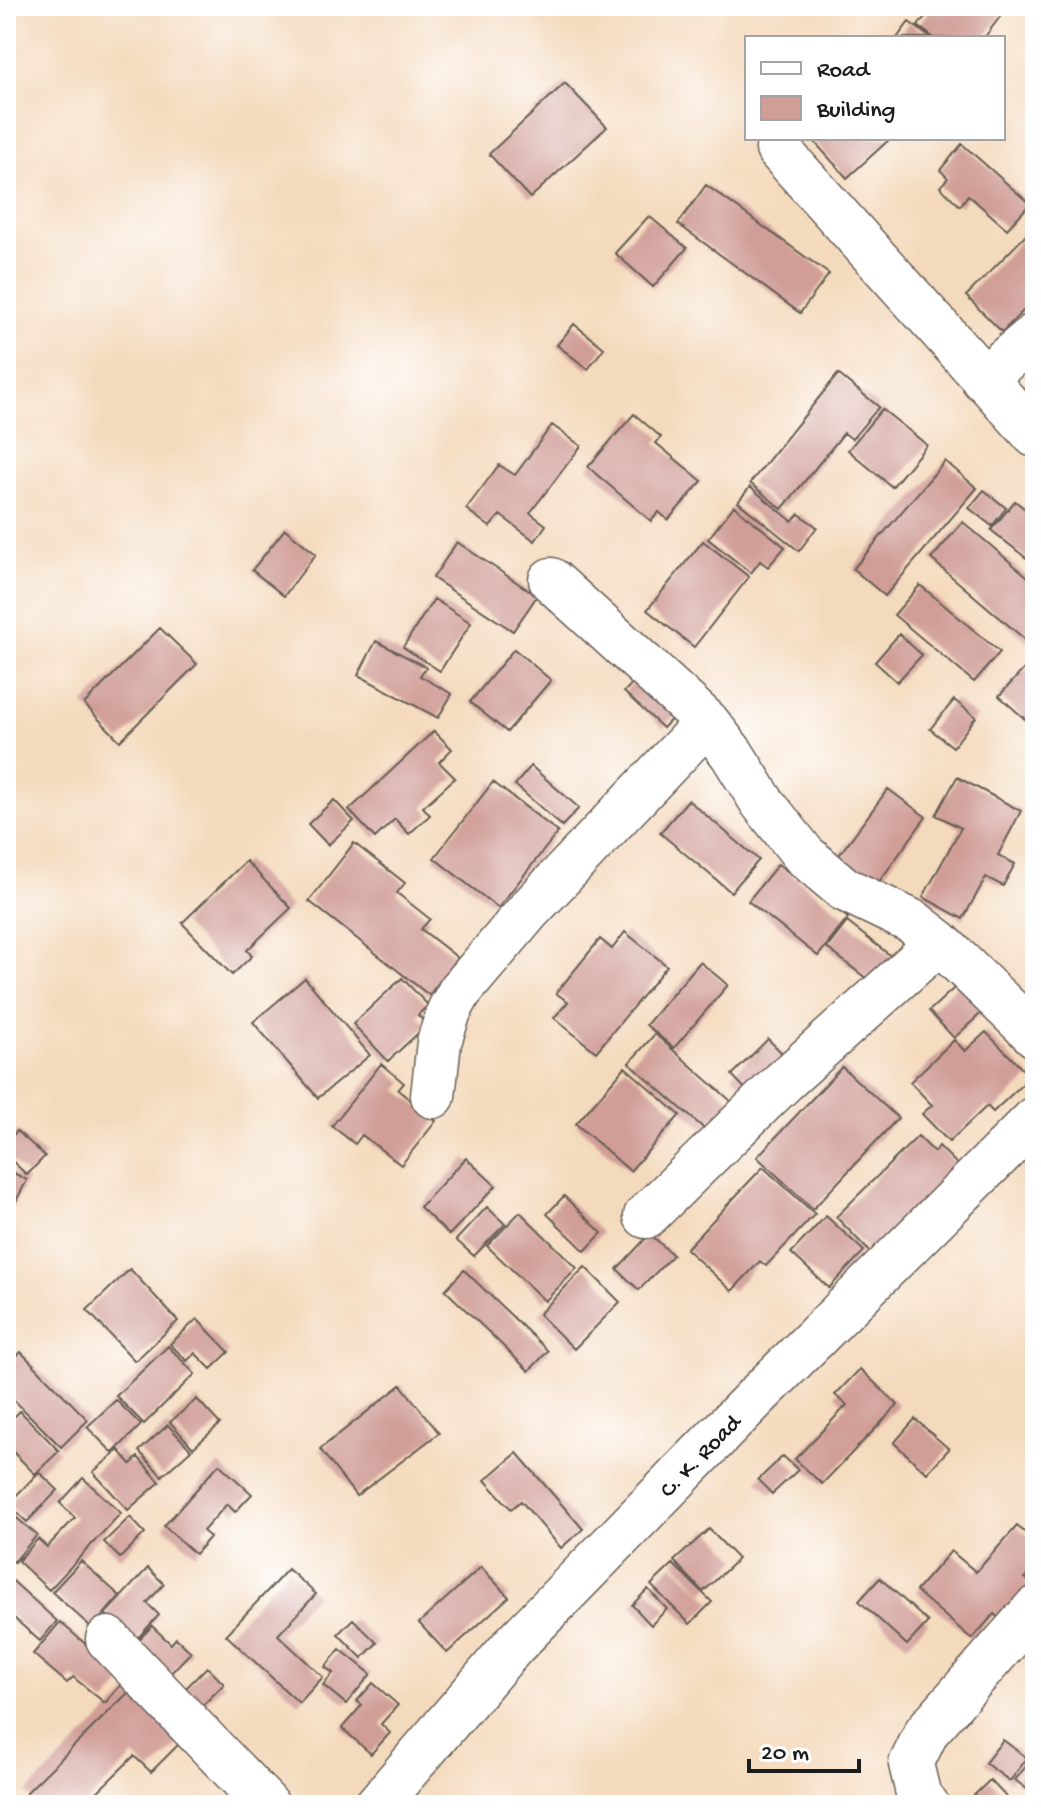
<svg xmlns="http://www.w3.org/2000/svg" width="1041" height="1811" viewBox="0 0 1041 1811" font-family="'Gochi Hand',sans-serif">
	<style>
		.building { fill: #d09e97 }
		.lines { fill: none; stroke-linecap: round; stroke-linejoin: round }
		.minor-casing { stroke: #685e54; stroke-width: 47 }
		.minor { stroke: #fff; stroke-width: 44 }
		.labels { text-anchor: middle; stroke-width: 7; stroke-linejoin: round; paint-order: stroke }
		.street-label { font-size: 24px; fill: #1c1c1c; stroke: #fff }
	</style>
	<rect width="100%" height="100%" fill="#fff"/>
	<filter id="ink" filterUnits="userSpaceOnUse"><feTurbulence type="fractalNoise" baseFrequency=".0125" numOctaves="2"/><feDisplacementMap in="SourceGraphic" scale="16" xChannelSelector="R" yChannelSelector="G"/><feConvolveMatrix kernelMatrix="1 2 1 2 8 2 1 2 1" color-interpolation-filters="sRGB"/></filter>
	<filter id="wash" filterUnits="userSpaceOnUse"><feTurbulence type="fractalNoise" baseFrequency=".006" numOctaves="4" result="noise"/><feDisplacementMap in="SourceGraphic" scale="32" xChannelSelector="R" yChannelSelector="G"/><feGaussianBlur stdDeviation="1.8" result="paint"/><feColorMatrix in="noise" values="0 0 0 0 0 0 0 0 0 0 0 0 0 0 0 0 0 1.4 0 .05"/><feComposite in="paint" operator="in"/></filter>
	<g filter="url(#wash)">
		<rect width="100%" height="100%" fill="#f4dabd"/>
		<g id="blocks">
			<path class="building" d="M933,6H1008L984,38H934L918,26Z
				M909,22L931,38H897Z
				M565,83L607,127L530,198L489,154Z
				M811,138H891L847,178Z
				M962,144L1030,204L1007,229L968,195L960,206L940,187L948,178L940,170Z
				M706,185L829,274L800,313L678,224Z
				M649,216L687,248L653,287L615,253Z
				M1035,226V299L1002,332L966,296Z
				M574,324L604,348L588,369L557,345Z
				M838,374L879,407L852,439L844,433L782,509L750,483Z
				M882,409L927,445L892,487L848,450Z
				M634,414L661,437L656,443L702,481L668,520L659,512L651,521L588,467Z
				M552,425L581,446L530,513L546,525L535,541L500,515L490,527L466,509L499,465L515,475Z
				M945,461L977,488L885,596L853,569Z
				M750,487L792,521L799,514L817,527L799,551L738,502Z
				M984,490L1006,508L992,526L969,508Z
				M1015,501L1035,517V565L991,530Z
				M734,506L785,547L768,567L760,561L751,573L708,539Z
				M963,522L1035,583V648L931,559Z
				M285,529L316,554L284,596L252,570Z
				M703,541L749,577L694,647L647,610Z
				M457,542L537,596L513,631L433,578Z
				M920,585L1000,652L974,682L894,615Z
				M434,599L471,623L440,671L403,647Z
				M160,628L197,664L120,741L84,704Z
				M899,634L922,655L897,682L875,662Z
				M376,641L426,667L420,676L452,694L438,718L358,675Z
				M514,649L551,680L507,732L470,702Z
				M1024,669L1033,677L1035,674V728L999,696Z
				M643,672L682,708L663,728L624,692Z
				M954,700L976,717L953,747L930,729Z
				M434,731L452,749L439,762L455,778L423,807L430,815L409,834L395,819L375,838L349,810Z
				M531,766L579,808L562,826L515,785Z
				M957,777L1021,811L998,855L1015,864L1003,886L986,877L963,919L923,897L961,828L936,815Z
				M493,782L558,832L498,908L434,858Z
				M888,789L926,817L873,890L834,862Z
				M334,800L354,821L328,845L308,824Z
				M688,800L759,860L731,892L660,833Z
				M354,843L405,883L397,893L430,919L421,929L458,958L429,995L309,901Z
				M246,861L291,908L247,950L252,956L232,975L182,923Z
				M778,864L848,918L818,956L748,901Z
				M847,922L900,963L880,989L827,948Z
				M625,932L667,966L596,1052L554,1018L568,1002L556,993L600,939L612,949Z
				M700,962L728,985L674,1048L646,1025Z
				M305,978L370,1055L318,1098L253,1022Z
				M402,978L428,1005L418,1015L427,1025L388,1061L353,1024Z
				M964,979L990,1005L954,1038L929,1011Z
				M986,1032L1030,1077L993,1112L987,1106L949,1142L922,1114L932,1105L910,1082L954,1040L965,1051Z
				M655,1034L740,1109L715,1138L629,1063Z
				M768,1039L788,1059L751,1095L732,1075Z
				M381,1064L404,1083L398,1090L436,1121L401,1165L362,1135L355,1144L332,1126Z
				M625,1067L680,1115L630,1171L576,1124Z
				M842,1067L898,1118L813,1209L757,1157Z
				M17,1131L45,1156L27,1175L6,1155V1142Z
				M918,1136L934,1152L939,1146L966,1173L878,1260L836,1217Z
				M466,1158L496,1186L449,1235L420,1207Z
				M763,1167L815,1214L766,1266L760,1261L732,1291L686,1249Z
				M6,1169L27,1180L6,1220Z
				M564,1196L602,1233L585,1251L547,1214Z
				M487,1207L505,1224L474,1256L456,1240Z
				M520,1212L577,1268L545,1301L487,1246Z
				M826,1216L864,1251L829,1288L791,1253Z
				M650,1234L673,1255L639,1290L617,1269Z
				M585,1267L620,1302L574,1349L539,1314Z
				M130,1269L178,1321L135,1361L87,1310Z
				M464,1270L548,1351L529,1371L445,1290Z
				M197,1319L229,1352L211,1369L195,1353L187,1361L170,1344Z
				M168,1346L195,1374L144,1424L116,1396Z
				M21,1352L88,1420L61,1447L6,1392V1366Z
				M860,1369L898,1405L822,1484L795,1459L847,1405L835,1395Z
				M401,1385L439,1433L356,1496L320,1449Z
				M197,1399L220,1424L193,1448L170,1422Z
				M116,1400L141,1425L113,1453L87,1427Z
				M20,1411L59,1451L35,1474L6,1445V1425Z
				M915,1419L949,1449L927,1473L894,1443Z
				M168,1425L191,1450L162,1476L139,1451Z
				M119,1450L131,1464L138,1457L160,1482L128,1510L93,1472Z
				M517,1453L583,1529L561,1548L521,1501L511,1509L485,1480Z
				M783,1456L798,1470L772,1494L758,1480Z
				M219,1464L252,1494L235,1512L227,1504L203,1531L210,1537L195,1554L164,1526Z
				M39,1472L58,1490L27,1522L8,1504Z
				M83,1478L121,1513L49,1590L18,1561L38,1539L47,1547L75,1518L60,1503Z
				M6,1509L37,1535L14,1562L6,1555Z
				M130,1517L145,1533L120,1558L104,1542Z
				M1017,1526L1035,1541V1567L1025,1578L1035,1586V1593L1006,1625L994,1614L972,1639L916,1591L951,1551L976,1572Z
				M709,1529L738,1559L703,1592L674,1561Z
				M81,1561L120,1596L92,1628L52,1592Z
				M673,1564L712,1602L690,1624L651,1585Z
				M481,1567L509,1597L447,1653L419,1623Z
				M148,1568L164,1584L147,1603L159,1615L135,1641L105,1614Z
				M288,1569L316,1594L278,1635L323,1677L299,1703L226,1635Z
				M6,1575L57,1621L40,1641L6,1611Z
				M880,1578L928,1622L907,1645L859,1601Z
				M648,1589L667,1609L651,1625L632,1605Z
				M353,1619L377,1643L362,1658L338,1634Z
				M60,1622L126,1679L105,1703L73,1677L67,1683L33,1654Z
				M152,1626L171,1644L176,1638L191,1652L167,1677L134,1645Z
				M340,1649L371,1674L346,1704L323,1685L333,1673L325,1667Z
				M207,1667L224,1684L197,1711L180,1694Z
				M373,1683L398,1705L381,1724L390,1733L371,1754L342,1728L362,1705L357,1701Z
				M137,1684L188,1735L151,1772L134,1756L84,1805H38L26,1793Z
				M1003,1740L1027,1758L1010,1781L985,1763Z
				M1035,1755V1795L1015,1780Z
				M990,1780L1011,1802L1008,1805H964Z"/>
		</g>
	</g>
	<g filter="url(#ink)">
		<use href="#blocks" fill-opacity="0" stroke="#685e54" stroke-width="2"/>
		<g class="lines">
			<g class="minor-casing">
				<path id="minor" d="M778,149L1035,435
					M983,379L1035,335
					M551,580L707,722L732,754L762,802L804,855L844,889L913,922L939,942L1035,1035
					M433,1096L439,1042L449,1011L460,991L529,910L707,722
					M646,1216L783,1082L939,942
					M108,1639L267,1805
					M377,1805L513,1646L757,1396L1035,1119
					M927,1805L919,1797L911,1764L927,1731L1035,1609"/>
			</g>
			<use href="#minor" class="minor"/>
		</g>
	</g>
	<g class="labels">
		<g class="street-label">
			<text transform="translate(699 1455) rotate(-46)" y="8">C. K. Road</text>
		</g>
	</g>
	<rect width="1041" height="1811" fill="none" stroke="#fff" stroke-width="32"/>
	<rect x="745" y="36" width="260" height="104" fill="#ffffff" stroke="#a4a4a4" stroke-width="2"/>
	<rect x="761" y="62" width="40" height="12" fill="#ffffff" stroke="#a4a4a4" stroke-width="2"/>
	<text x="817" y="76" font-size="24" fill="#1c1c1c">Road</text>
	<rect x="761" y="96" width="40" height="24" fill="#d09e97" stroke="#a4a4a4" stroke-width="2"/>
	<text x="817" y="116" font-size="24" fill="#1c1c1c">Building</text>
	<path d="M749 1759v12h110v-12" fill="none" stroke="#1c1c1c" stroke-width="4"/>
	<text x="761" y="1759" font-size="24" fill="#1c1c1c" stroke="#ffffff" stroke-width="6" paint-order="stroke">20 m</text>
</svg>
